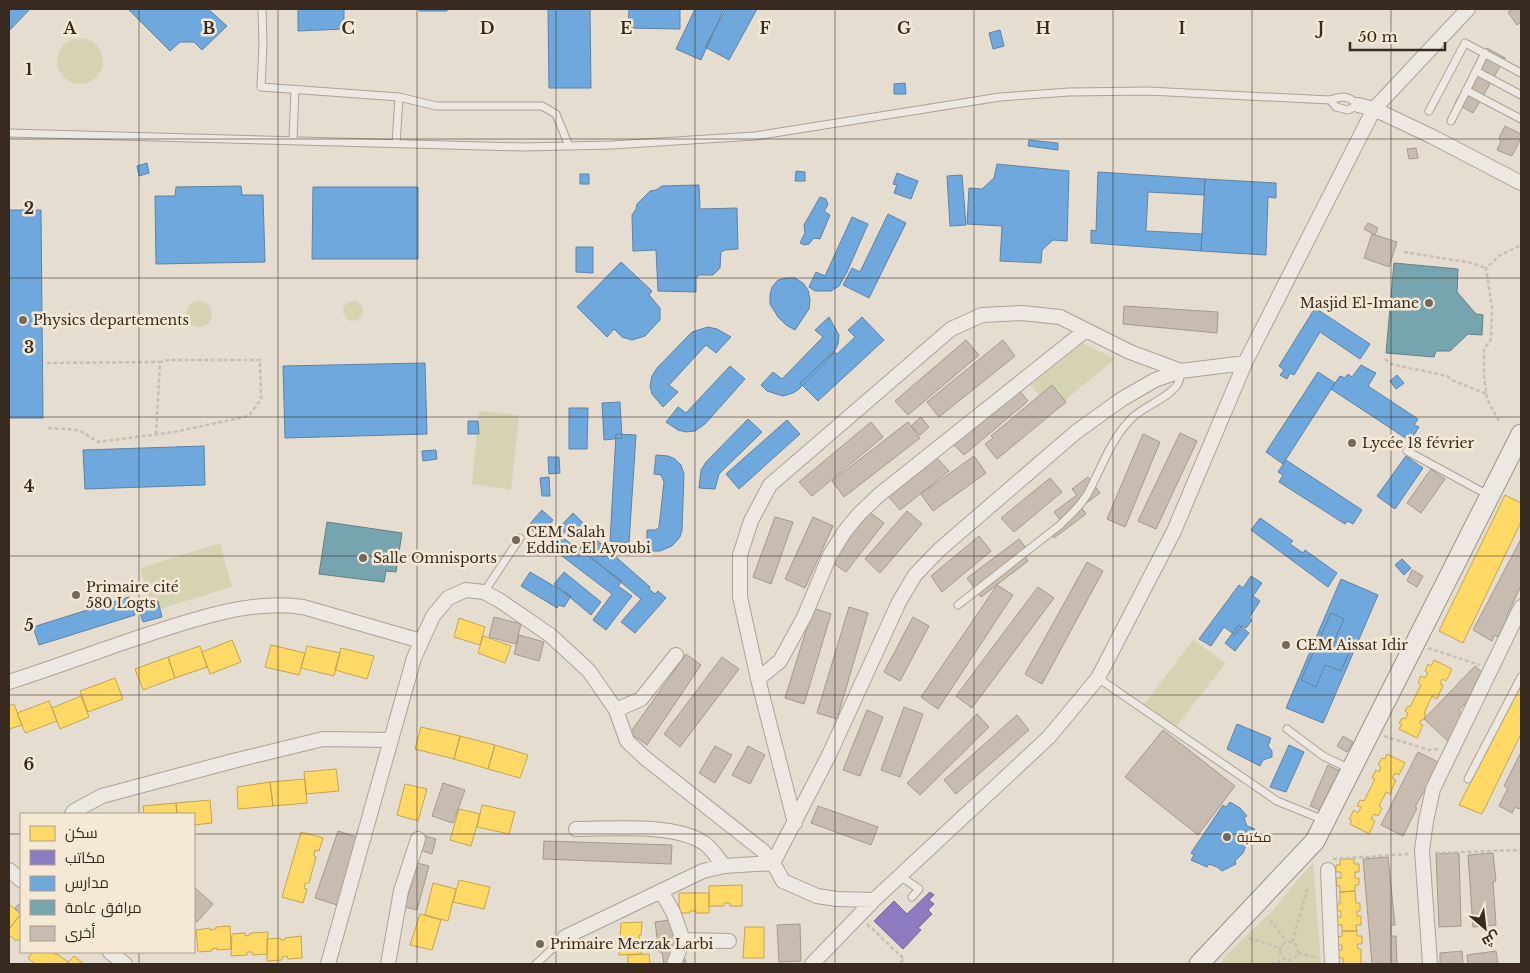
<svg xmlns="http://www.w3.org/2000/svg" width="1530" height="973" viewBox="0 0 1530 973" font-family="'Libre Baskerville',Cairo,serif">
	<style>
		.green { fill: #d6d3b2 }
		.homes { fill: #ffd966; stroke: #c4a451 }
		.offices { fill: #8e7cc3; stroke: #746392 }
		.schools { fill: #6fa8dc; stroke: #5f82a4 }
		.public { fill: #76a5af; stroke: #648084 }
		.building { fill: #c8bbb0; stroke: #a5988e }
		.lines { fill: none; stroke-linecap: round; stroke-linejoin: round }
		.lane-casing { stroke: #aba298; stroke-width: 9 }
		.street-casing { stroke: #aba298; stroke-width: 16 }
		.secondary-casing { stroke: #9a9288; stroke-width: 21 }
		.path { stroke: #c6bfb8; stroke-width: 2.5; stroke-dasharray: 4 2.5; stroke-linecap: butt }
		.lane { stroke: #ede8e1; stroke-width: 7 }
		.street { stroke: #ede8e1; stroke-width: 14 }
		.secondary { stroke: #ede8e1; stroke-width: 19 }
		.grid { fill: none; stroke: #392a20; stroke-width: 1; stroke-opacity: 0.55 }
		.poi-dot { fill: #75695d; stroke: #f5e9d6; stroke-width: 2 }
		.labels { text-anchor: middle; stroke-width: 5; stroke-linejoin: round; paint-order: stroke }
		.poi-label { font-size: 14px; fill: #392a20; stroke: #f5e9d6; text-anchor: start }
		.grid-label { font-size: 16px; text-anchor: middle; font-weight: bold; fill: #392a20; stroke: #f5e9d6; stroke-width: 5; stroke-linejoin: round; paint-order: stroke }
	</style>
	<rect width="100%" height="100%" fill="#e5ddcf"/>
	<path class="green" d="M57 61a23 23 0 1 1 46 0a23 23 0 1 1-46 0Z
		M343 311a10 10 0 1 1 20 0a10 10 0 1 1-20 0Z
		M186 314a13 13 0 1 1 26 0a13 13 0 1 1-26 0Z
		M1083,343L1115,359L1053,410L1030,385Z
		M479,411L519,415L511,490L472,484Z
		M220,543L232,587L153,611L140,568Z
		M1193,640L1226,663L1176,727L1144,704Z
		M1313,862L1321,964H1222L1224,957L1273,910Z"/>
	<path class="homes" d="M1505,495L1521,503V522L1463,643L1439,631Z
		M459,618L485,627L480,645L454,637Z
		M483,636L511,646L505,663L478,653Z
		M232,640L241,662L210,674L202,652Z
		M271,645L305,653L299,675L265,667Z
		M200,646L207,667L175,678L168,657Z
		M307,646L340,653L334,676L301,668Z
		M341,648L374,656L367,679L335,670Z
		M168,657L175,678L143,690L135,669Z
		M1434,660L1452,669L1446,681L1442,679L1440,684L1443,685L1437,699L1432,696L1424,714H1426L1423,720H1421L1419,723L1423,725L1417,738L1399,729L1402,724L1399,723L1402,718L1405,719L1408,713L1405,711L1408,706L1410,707L1421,685L1418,683L1421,676L1425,678L1428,673L1425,671L1428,664L1431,666Z
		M115,678L123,699L88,712L80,691Z
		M1521,685V734L1482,814L1459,805Z
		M81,696L89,717L60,729L52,708Z
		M49,701L57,721L25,733L17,713Z
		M14,704L22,725L9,729V706Z
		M421,727L460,736L454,759L415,749Z
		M460,736L495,745L488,769L454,759Z
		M495,745L528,755L520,778L488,769Z
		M1387,754L1405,763L1399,775L1395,773L1392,778L1396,780L1390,794L1386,792L1379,806L1382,808L1378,816L1374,814L1371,819L1375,821L1369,834L1350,824L1352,820L1349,819L1354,810L1358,813L1361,807L1357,806L1360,800L1364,801L1375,779L1372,778L1376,770L1379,772L1381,767L1378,765L1382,758L1385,759Z
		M336,769L339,791L306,794L304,772Z
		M305,779L307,803L273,806L270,782Z
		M270,782L273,806L238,809L237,787Z
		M405,784L427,789L418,821L397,815Z
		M210,800L212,823L194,825V814H177L176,803Z
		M176,803L177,814H144L143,806Z
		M482,805L515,812L509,834L477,827Z
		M459,809L480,814L471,846L450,840Z
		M301,832L323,838L319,851L315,850L314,856L316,857L309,883H305L304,888L307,889L303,903L282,897Z
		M1340,859H1354V864H1359V872H1355V878H1359V885H1355V891L1340,892V886H1337L1336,878H1341V872H1336V865H1340Z
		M459,880L490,887L484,909L453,902Z
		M433,883L456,889L448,921L425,915Z
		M742,885V906H730V903H724V906H709V886Z
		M1355,891L1356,903H1360V911H1357V916H1361V925H1356L1357,931H1342V925H1337V917H1341V911H1337V904H1340V892Z
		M679,893H709V913H696V911H690V913H679Z
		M10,905L21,914L9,929V906Z
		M21,914V942L18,939L16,941L9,935V929Z
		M420,914L441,920L432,950L410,945Z
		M642,922L641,935H639V942H641V954L619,955L621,923Z
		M230,926L231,949L217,950V948L212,949V951L198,952L196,930L210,928V930L216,929V927Z
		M745,927H764V958H743Z
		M1342,931H1357V936H1362V944H1357L1358,949H1361V964H1343V958H1338V950H1342V945H1338V937L1342,936Z
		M268,932L267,954L253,955L252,952H247V955L231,956L232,934L245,933V936L250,935V933Z
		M301,936L302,958L288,959L287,956L282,957V960L267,961V939L280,938L281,940H285V938Z
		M33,952H52L56,955L57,954L68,962L66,964H35L28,958Z
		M649,954L650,964H628V955Z
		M74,956L84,964H66Z"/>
	<path class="offices" d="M930,892L934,895L929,900L934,904L928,910L932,914L918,928L921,930L903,949L874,921L894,901L907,914Z"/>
	<path class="schools" d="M9,9H30L9,31Z
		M128,9H208L227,26L202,50L194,42H180L170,51Z
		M298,9H344V29L298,31Z
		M419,9H447V11H419Z
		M548,9H590L591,88H549Z
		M629,9H680V29L628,28Z
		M695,9H724L701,60L676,49Z
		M726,9H757L729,60L705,47Z
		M1000,30L1004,46L993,49L989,33Z
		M905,83L906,94H894V84Z
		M1029,140L1058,143V150L1028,146Z
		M147,163L149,173L139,176L137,166Z
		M997,164L1069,171L1067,241L1053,240L1042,250L1041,263L1000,261L1002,226L967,224L969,188L982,189L994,178Z
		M796,171L805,172V181H795Z
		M1098,172L1205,179L1204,195L1148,192L1146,231L1202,234L1201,251L1091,243V230L1096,231Z
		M897,173L918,181L911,199L894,193L897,185L893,184Z
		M580,174H589V184H580Z
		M962,175L966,225L950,226L947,176Z
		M1205,179L1276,183V198L1268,197L1266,255L1201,251Z
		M699,185L700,209L737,208L738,249L725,250L721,252L720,268L713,275H699L696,278V292L658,291L656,250L633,251L632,215L636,209L637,204L650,191L656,190L662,186Z
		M241,186L242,195H263L265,262L156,264L155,196H175L176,187Z
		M313,187H418V259H312Z
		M820,197L826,199L828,205L824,211L830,215L820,239L814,238L809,244L804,245L800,243L805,233L804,225Z
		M9,210H41L43,418H9Z
		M888,214L906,223L869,298L843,285L852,268L860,272Z
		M852,217L868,224L847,272L839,286L831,291H815L809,287L816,272L825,276Z
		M576,247H593V273L576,272Z
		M621,262L652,291L649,295L660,308V320L645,336L632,340L622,337L614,329L607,337L577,307Z
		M787,278H795L803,283L808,290L810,300L809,309L795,330L786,325L778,317L770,304V295L772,287L778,280Z
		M1315,308L1370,344L1360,359L1320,332L1294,375L1290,373L1287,379L1280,375L1284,370L1279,366Z
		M829,317L839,335L838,344L833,354L799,389L793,393L783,396L767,391L761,385L773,372L782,379L823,337L815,330Z
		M862,317L884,340L818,401L800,383L834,351L837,354L855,337L848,330Z
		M708,327L717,329L731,337L716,353L706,345L669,385L678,392L663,407L652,394L650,386L652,376L657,368L692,332Z
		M425,363L427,434L285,438L283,366Z
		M1361,365L1376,373L1368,386L1418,419L1414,425L1419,427L1410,441L1331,389L1340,376L1345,378L1348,374L1352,377Z
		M730,366L745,379L705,424L695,431L686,432L678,430L666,422L678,407L686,413Z
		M1318,372L1335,383L1283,464L1266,452Z
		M1397,375L1404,383L1396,389L1390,381Z
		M620,402L622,438L604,440L602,403Z
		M569,408H588L587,449H569Z
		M748,419L762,432L719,474L715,489L699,488L701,470L706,462Z
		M787,420L800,434L739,489L726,474Z
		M468,421H478L479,434H468Z
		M616,434L636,435L629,543L610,541Z
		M204,446L205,485L85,489L83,450Z
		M436,450L437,459L423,461L422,451Z
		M656,455L668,456L675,459L681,465L684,474L682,530L680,537L672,546L660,551H647V530H656L659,527L664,482L661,475L654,474Z
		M1406,456L1423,468L1395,509L1377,496Z
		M548,457H559L560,473L549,474Z
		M1286,460L1362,510L1353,524L1348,521L1345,524L1279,482L1283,475L1278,472Z
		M549,477L550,496H542L540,478Z
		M542,510L553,520L539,536L528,526Z
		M573,513L584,524L570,538L559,528Z
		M1260,518L1293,541L1290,544L1303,553L1305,550L1337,573L1328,587L1251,530Z
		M559,535L622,581L618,586L632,596L606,630L593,620L612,594L550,547Z
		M591,535L650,587L649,589L655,594L658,591L666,598L635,633L621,622L641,599L580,548Z
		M1402,559L1411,568L1404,575L1395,565Z
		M530,572L571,596L564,607L559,605L557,608L521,586Z
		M564,572L601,602L591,615L554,584Z
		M1251,576L1262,583L1253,596L1260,601L1249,618L1252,620L1246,628L1242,626L1235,635L1224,627L1211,646L1199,639L1239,585L1243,588Z
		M1341,579L1378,595L1323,723L1286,708Z
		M129,597L135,615L39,645L33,627Z
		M158,601L162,617L143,622L138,606Z
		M1331,613L1344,619L1334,641L1351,648L1341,671L1325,665L1316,687L1301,680Z
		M1239,625L1249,633L1235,651L1225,643Z
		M1237,724L1271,738L1268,746L1272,751V757L1263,760L1260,766L1227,749Z
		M1289,745L1304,752L1286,792L1270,787Z
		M1230,802L1240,808L1247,816L1244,818L1247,826L1255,829L1251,844L1247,843L1243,853L1235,861L1236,864L1222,871L1217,867L1209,864L1207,867L1193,861L1191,860L1194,855L1191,853L1223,805L1226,807Z"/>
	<path class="public" d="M1394,263L1458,269L1457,292L1476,314L1483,315L1482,335L1468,334L1450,351H1436L1434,357L1386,353Z
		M327,522L402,533L396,572L386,571L384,582L319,574Z"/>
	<path class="building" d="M1514,9H1521V22L1517,25L1508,12Z
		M1487,48L1505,58L1473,113L1455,103Z
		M1505,126L1521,134V138L1512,156L1497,150L1501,141L1499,138Z
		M1416,148L1418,158L1409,159L1407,149Z
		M1368,223L1378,228L1375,235L1364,229Z
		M1372,234L1397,242L1389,267L1364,258Z
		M1124,306L1218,312L1217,333L1123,324Z
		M966,340L979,355L908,415L895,401Z
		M1003,340L1015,356L939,417L927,402Z
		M1052,385L1066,402L997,459L985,444L993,438L991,436Z
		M1018,389L1028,401L964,455L952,443Z
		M921,417L929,427L920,435L911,426Z
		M871,422L883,437L812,496L799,482Z
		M908,422L920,438L844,497L832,481Z
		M1180,433L1197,441L1156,529L1138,521Z
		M1143,434L1160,442L1125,527L1107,519Z
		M974,456L986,473L933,511L921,494Z
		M936,457L949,471L900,510L888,496Z
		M1431,469L1445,479L1421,513L1407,503Z
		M1088,477L1100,493L1081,507L1086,514L1054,538L1049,531L1061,521L1054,512L1077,495L1072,489Z
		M1050,478L1062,492L1014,532L1001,518Z
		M868,511L884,523L846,572L830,561Z
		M907,511L922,524L880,573L865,559Z
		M775,517L793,522L771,584L753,577Z
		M813,517L833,526L805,588L785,579Z
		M979,536L991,551L942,592L931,576Z
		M1019,539L1030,553L1025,556L1028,561L981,597L967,578Z
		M1521,539V586L1506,617L1508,618L1498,637L1494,635L1492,641L1473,630Z
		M1087,562L1103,571L1042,684L1025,674Z
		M1412,570L1423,576L1417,587L1407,581Z
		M997,585L1013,595L938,709L921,697Z
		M1038,587L1054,598L972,708L956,696Z
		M849,607L868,613L837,719L817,713Z
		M813,608L831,614L804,704L785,698Z
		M494,617L521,624L516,644L489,637Z
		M913,617L929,626L900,681L884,672Z
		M519,635L544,642L539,661L514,654Z
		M686,654L701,665L647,745L630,733Z
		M722,657L739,669L680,747L664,734Z
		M1475,666L1485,675L1475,684L1480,688L1459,710L1465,716L1456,725L1461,730L1449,742L1424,719Z
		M904,707L923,714L900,777L881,770Z
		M867,710L883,717L860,776L843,770Z
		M977,714L989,727L920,795L907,783Z
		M1017,715L1029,730L956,794L944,780Z
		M1163,730L1235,786L1198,835L1125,777Z
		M1343,736L1353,742L1347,752L1337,746Z
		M715,746L732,755L715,783L699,773Z
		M748,746L765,755L750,784L732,775Z
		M1418,752L1440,763L1415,807L1417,808L1403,836L1381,825Z
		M1521,752V805L1519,809L1515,807L1512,813L1499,806L1508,788L1504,786Z
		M1328,765L1344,773L1326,813L1310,806Z
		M443,783L465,790L453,823L432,816Z
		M818,806L878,827L871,845L811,823Z
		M338,831L360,838L337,905L315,898Z
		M421,835L436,839L432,854L417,849Z
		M544,841L672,845L671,864L543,859Z
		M1459,853L1461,926L1439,927L1436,854Z
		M1493,853L1496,881L1493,882L1496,925L1473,927L1468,855Z
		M1388,857L1395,925H1391V936H1396L1397,964H1372L1363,859Z
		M417,863L429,866L417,910L405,907Z
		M194,887L213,904L197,922L194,919Z
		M21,902V915L15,908Z
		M676,919L686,964H664L662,952H659L655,922Z
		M800,924L801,961L779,962L777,925Z
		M1462,951L1463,964H1440V953Z
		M1496,951L1498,964H1468L1467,955Z"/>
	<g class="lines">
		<g class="lane-casing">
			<path id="lane" d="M262,9L263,45L261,87L399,97L436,106H542L556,114L569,146
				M1476,71L1521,95
				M1466,90L1521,119
				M1429,111L1465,43L1521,73
				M1451,121L1485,53
				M9,133L523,147L612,145L755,136L1000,97L1069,92L1148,91L1330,100C1341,96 1349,95 1358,105L1348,110L1336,107L1330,100
				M293,139L295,90
				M396,144L399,97
				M1407,451L1490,496
				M484,592L520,538
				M958,605L1060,525C1070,515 1081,506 1088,493C1102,467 1111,438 1133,417C1145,406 1168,398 1177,385C1180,381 1180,376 1181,371
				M1098,678L1277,801L1324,820
				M1287,729L1323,756L1350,769
				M1468,779L1521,677
				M900,876L919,889L912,897
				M536,964L565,937"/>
		</g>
		<g class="street-casing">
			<path id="street" d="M1358,105L1374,109L1433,137L1521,183
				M758,679L780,661L804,617L830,555L845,531L859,514L879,495L1086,330
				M9,682C49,669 88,655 128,641C180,624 248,598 303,607L421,641
				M616,710L641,699L676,655
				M72,814L74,811L102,796L233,761L323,739L390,740
				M795,823L758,679L740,597V555L751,521L770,485L951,329L982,315L1022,313L1060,317L1130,352L1181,371
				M576,829C612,829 674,823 704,843C712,848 718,859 724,866
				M9,870L21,880
				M1328,870L1332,964
				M661,891L673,912L683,940L674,964
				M874,900L837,899L817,896L783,881L773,863L829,755L899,602L915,575L939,550L1076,432L1122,399L1155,380L1181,371L1245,363
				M565,937L703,871L724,866L773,863
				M683,940L729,941
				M110,952L125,964
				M328,964L414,658L433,616L448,598L466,590L484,592L499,600L550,635L589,671L616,710L627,741L645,758L763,851L773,863
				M388,964L401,891L418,839
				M812,964L874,900L1049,737L1098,678L1174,531L1245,363L1374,109L1468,9
				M1430,964L1422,850L1426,821L1433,789L1521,607"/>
		</g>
		<g class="secondary-casing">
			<path id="secondary" d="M1199,964L1315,841L1521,434"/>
		</g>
		<path class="path" d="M1404,252L1472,263L1486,268
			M1385,359L1391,364L1447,376L1454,381L1487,394
			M47,363L160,362
			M1499,421L1487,399L1484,376V350L1491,339L1492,309L1486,268L1499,256L1521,245
			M48,428L79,430L98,442L174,432L249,416L261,399L260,360H169L160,362L156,434
			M1428,648L1480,665
			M1384,736L1429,750L1438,749
			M1435,853L1521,850
			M1333,859L1410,854
			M1270,920L1287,942
			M867,924L904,959L899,964
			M1249,938L1280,948
			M1280 951a9 9 0 1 1 18 0a9 9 0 1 1-18 0Z
			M1292,942L1308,887
			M1298,953L1318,958
			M1271,964L1285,959"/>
		<use href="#lane" class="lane"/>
		<use href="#street" class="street"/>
		<use href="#secondary" class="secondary"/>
	</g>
	<path class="grid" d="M139,9V814M278,9V964M417,9V964M556,9V964M695,9V964M835,9V964M974,9V964M1113,9V964M1252,9V964M1391,9V964M9,139H1521M9,278H1521M9,417H1521M9,556H1521M9,695H1521M9,834H21M194,834H1521M139,952V964"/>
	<g class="poi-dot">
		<circle cx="1429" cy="303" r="5"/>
		<circle cx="23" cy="320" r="5"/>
		<circle cx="1352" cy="443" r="5"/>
		<circle cx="516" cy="540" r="5"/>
		<circle cx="363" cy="558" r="5"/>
		<circle cx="76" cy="595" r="5"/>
		<circle cx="1286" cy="645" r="5"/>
		<circle cx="1227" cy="837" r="5"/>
		<circle cx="540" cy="944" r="5"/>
	</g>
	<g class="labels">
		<g class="poi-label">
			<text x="1419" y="308" text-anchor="end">Masjid El-Imane</text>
			<text x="33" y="325">Physics departements</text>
			<text x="1362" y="448">Lycée 18 février</text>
			<text x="526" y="537">CEM Salah<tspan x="526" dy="16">Eddine El Ayoubi</tspan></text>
			<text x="373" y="563">Salle Omnisports</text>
			<text x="86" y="592">Primaire cité<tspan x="86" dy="16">580 Logts</tspan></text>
			<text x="1296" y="650">CEM Aissat Idir</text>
			<text x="1237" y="842">مكتبة</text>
			<text x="550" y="949">Primaire Merzak Larbi</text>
		</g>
	</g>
	<g class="grid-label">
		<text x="70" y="34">A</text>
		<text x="209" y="34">B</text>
		<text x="348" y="34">C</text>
		<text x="487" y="34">D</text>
		<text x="626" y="34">E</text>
		<text x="765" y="34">F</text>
		<text x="904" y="34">G</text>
		<text x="1043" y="34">H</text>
		<text x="1182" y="34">I</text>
		<text x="1321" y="34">J</text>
		<text x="29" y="75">1</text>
		<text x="29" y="214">2</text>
		<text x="29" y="353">3</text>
		<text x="29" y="492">4</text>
		<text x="29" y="631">5</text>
		<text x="29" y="770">6</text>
	</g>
	<rect width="1530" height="973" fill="none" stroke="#392a20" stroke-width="20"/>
	<rect x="20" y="813" width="175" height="140" fill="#f5e9d6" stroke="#aa9d8d"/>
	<rect x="30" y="826" width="25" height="15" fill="#ffd966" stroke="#aa9d8d"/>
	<text x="65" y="838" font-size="15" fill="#392a20">سكن</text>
	<rect x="30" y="850" width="25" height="15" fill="#8e7cc3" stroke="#aa9d8d"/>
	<text x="65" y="863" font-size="15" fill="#392a20">مكاتب</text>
	<rect x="30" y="876" width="25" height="15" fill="#6fa8dc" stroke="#aa9d8d"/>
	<text x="65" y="888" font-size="15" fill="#392a20">مدارس</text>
	<rect x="30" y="900" width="25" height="15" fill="#76a5af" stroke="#aa9d8d"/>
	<text x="65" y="913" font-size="15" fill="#392a20">مرافق عامة</text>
	<rect x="30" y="926" width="25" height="15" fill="#c8bbb0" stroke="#aa9d8d"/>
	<text x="65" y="938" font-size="15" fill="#392a20">أخرى</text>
	<g transform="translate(1485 928) rotate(152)" stroke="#f5e9d6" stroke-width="4" paint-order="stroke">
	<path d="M0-4L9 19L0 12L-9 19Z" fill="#392a20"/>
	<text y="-8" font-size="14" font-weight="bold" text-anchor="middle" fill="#392a20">ش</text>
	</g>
	<path d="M1350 42v8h95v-8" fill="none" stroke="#392a20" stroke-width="2.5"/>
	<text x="1358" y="42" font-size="15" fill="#392a20" stroke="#f5e9d6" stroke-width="4" paint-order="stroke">50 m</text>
</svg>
